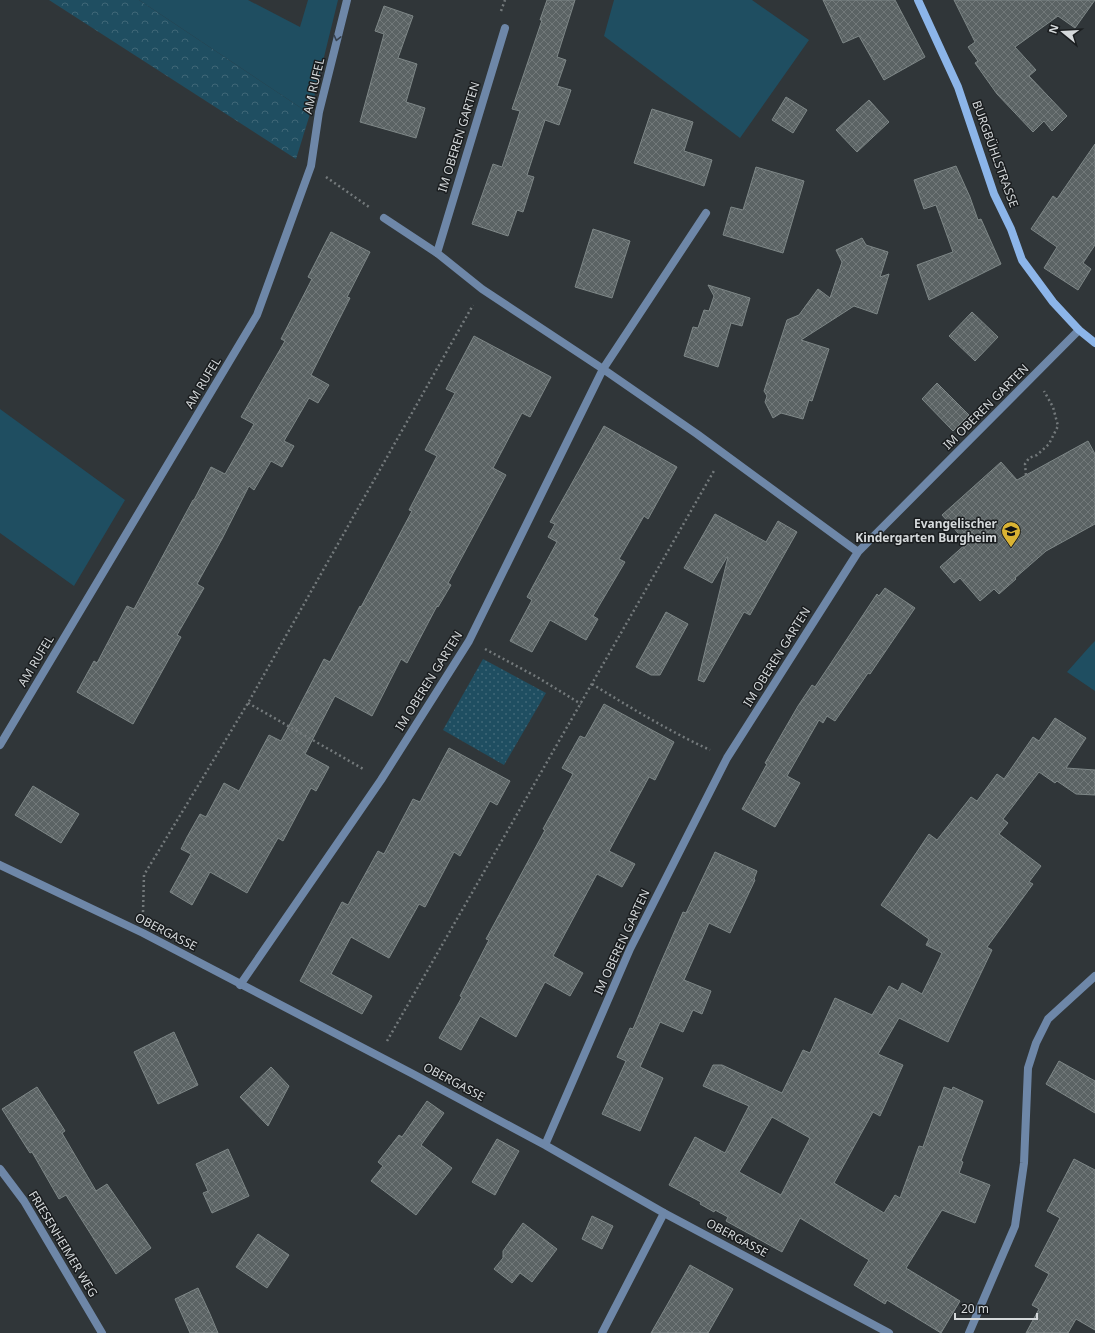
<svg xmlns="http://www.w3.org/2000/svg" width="1095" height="1333" viewBox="0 0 1095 1333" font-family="'Noto Sans',sans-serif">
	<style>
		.green { fill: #1f4e61 }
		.forest { fill: url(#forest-crowns) }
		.park { fill: url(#park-dots) }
		.building { fill: url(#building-cross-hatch); stroke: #7e8787; fill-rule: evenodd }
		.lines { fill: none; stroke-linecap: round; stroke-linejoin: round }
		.path { stroke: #747a7c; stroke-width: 2.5; stroke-dasharray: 2 3; stroke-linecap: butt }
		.lane { stroke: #6e87a8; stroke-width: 8 }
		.street { stroke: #6e87a8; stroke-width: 8 }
		.secondary { stroke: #8cb5e9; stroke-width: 8 }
		.oneway { stroke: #37424f }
		.labels { text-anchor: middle; stroke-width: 3; stroke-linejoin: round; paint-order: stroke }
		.street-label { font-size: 12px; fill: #d5d9db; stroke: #1a1d1f }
		.poi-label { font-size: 12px; font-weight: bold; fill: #d5d9db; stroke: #1a1d1f; text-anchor: end }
	</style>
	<defs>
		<pattern id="forest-crowns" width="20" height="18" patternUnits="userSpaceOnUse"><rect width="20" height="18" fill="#1f4e61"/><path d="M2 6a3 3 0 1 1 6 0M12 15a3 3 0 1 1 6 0" fill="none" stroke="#3f6777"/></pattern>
		<pattern id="park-dots" width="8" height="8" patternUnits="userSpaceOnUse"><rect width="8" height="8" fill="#1f4e61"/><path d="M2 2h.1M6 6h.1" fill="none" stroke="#3f6777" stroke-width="1.8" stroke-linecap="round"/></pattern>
		<pattern id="building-cross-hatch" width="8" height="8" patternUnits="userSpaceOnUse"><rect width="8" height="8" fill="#5b6364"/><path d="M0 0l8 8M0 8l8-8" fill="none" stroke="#72797a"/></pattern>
	</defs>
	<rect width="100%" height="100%" fill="#303639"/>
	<path class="green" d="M139,0H248L300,27L308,0H338L310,114Z
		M614,0H752L809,40L740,138L604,36Z
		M0,409L125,500L74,586L0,533Z
		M1095,641V691L1067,672L1091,645Z"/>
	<path class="forest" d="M49,0H139L310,114L296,159Z"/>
	<path class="park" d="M483,659L546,693L504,765L443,730Z"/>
	<path class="building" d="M547,0H575L557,57L566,60L557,86L571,90L559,125L545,120L527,175L534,177L523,212L517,210L508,236L472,224L493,164L502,167L520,111L512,109L542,20H540Z
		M823,0H895L925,57L884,80L859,36L843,43Z
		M954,0H1095L1075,28L1058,16L1015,47L1036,70L1029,76L1067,116L1052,131L1044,121L1033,132L997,94L975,63L978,61L968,47L975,42Z
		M384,6L413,16L398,58L417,64L406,102L425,108L416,138L360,122L384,34L375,31Z
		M786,97L807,110L793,133L772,120Z
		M869,100L889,122L857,152L836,130Z
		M652,109L693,122L684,151L712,160L704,186L634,163Z
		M1095,144V245L1083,263L1091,269L1078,290L1044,268L1057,247L1031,229L1053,196L1057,199Z
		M956,166L970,197L978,220L981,219L1001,264L929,300L917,265L953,252L936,205L924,209L914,180Z
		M756,167L804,181L783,253L723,235L731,207L743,210Z
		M593,229L630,241L612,298L575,287Z
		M331,232L370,252L347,297L350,298L311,375L329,385L318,403L309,398L284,441L294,446L282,467L271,461L254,490L249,486L222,539L197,584L204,588L177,635L181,637L133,724L77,692L94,661L97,663L127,606L134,609L193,500H194L211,467L225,474L254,424L241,417L285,341L281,339L312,279L308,277Z
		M862,238L866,245L888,252L880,277L889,274L877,314L854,306L801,340L829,349L812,401L809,400L803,419L781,413L773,418L765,402L767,396L764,391L787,320L799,315L818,289L830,298L842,262L836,250Z
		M708,285L750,298L742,326L731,323L718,367L684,356L693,327L698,328L704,310L709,311L714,296Z
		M972,312L998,337L975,361L949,336Z
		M474,336L551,377L530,417L522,413L493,468L506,475L448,583L451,585L438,607L437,606L407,663L401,659L372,716L335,696L305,754L329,767L316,791L311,788L283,841L278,838L247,893L210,872L192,905L170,892L191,854L181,849L187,837L200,814L206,817L224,783L239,791L269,735L281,741L324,659L330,662L360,606L361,607L412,511L409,510L437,456L425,450L455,393L446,389Z
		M937,383L969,415L953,431L922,399Z
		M604,426L677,467L648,519L644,516L619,559L625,562L593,616L598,619L586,640L550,620L532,652L510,641L532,600L527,597L557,542L548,537L555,524L550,522Z
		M1088,441L1095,454V524L1046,551L1015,578L1016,579L999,594L994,589L980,601L960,578L954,583L940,567L967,543L942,515L1001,462L1017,480Z
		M715,514L766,542L778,521L797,532L750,615L744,612L704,682L698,680L728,557H727L712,583L684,568Z
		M885,588L915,608L870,674L868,673L835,721L827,716L823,723L819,720L787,776L800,783L775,827L742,809L767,764L765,763L798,706L812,685L815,687L877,594L879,596Z
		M666,612L688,624L660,675H651L636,667Z
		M604,704L674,742L655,780L649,777L609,851L635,864L622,887L597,874L553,956L583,973L570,996L545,982L516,1037L480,1016L461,1050L439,1038L462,997L460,996L489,940L486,939L545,830L543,829L573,774L562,768L580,736L585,738Z
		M1055,718L1086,738L1066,768L1095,770V795L1076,794L1057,781L1055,783L1039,772L1003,819L1008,823L999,834L1041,866L1029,882L1033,884L987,947L992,950L948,1042L899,1018L878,1054L903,1065L880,1116L873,1112L834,1183L884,1213L895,1195L900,1198L919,1146L923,1147L944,1087L952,1090L953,1087L983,1101L961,1161L963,1162L959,1173L990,1185L975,1223L942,1210L906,1268L960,1301L941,1333L887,1300L885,1304L854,1285L869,1260L800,1218L782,1252L726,1221L728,1217L715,1210L714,1212L700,1204L701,1202L669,1185L695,1137L725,1153L749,1106L703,1086L713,1065H722L782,1093L803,1050L810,1053L835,998L872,1015L889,986L898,991L902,983L922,994L942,953L926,945L929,939L881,905L929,834L937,840L971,797L977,801L997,774L1004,779L1033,737L1039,741ZM772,1117L810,1138L781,1195L739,1172Z
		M449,748L510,781L497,805L490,801L460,856L454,852L425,907L419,904L389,958L351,937L331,974L372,996L362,1014L300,981L342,902L348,905L378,851L384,854L413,799L420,802Z
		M33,786L79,814L61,843L15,815Z
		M715,852L757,871L754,879L755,880L730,933L709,923L684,980L711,991L702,1014L693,1010L683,1032L660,1022L640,1067L663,1078L640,1131L602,1114L626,1061L617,1057L630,1028L633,1029L658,969L683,912L686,913Z
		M174,1032L198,1085L158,1104L134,1052Z
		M1059,1061L1095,1081V1113L1046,1084Z
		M271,1067L289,1086L268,1126L240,1097Z
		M37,1087L65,1131L62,1133L96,1191L107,1184L151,1248L116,1274L66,1195L59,1199L32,1152L30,1153L2,1109Z
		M427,1101L444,1113L421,1145L452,1168L416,1215L371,1181L383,1166L378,1162L399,1135L402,1137Z
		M497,1139L519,1151L495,1195L472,1182Z
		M228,1149L249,1196L212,1213L203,1193L208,1191L196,1164Z
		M1074,1159L1095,1170V1330L1076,1319L1068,1333H1026L1039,1309L1032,1305L1049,1274L1035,1266L1060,1218L1047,1211Z
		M592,1216L613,1226L602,1249L582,1239Z
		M523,1223L557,1249L532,1282L520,1273L512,1283L494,1269L503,1258V1251Z
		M258,1234L289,1255L267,1288L236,1267Z
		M690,1265L733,1289L708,1333H651Z
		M198,1288L210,1314L218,1333H190L175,1299Z"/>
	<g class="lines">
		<path class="path" d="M501,11L505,0
			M326,177L369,207
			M1026,475L1025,464L1029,458L1037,455L1049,444L1058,426L1053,407L1044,391
			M485,649L537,677L581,704
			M592,684C631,708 669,731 710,750
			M248,703L365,770
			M143,912L144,875L248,703L473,305
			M387,1041L715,469"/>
		<path class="lane" d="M384,218L437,253
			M602,1333L664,1213"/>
		<path class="street" d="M505,28L437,253L482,289L603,369L697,434L858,552
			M0,745L257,315L311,166L319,112L347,0
			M0,865L143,933L413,1074L545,1145L664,1213L889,1333
			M240,985L381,780L469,641L603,369L706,213
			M545,1145L630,949L727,758L858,552L1079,330
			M0,1169L24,1201L102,1333
			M969,1333L1015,1226L1024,1163L1028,1068L1036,1043L1048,1019L1095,976"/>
		<path class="secondary" d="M918,0L958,87L994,194L1011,229L1022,260L1053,302L1079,330L1095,343"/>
	</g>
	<defs><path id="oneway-chevron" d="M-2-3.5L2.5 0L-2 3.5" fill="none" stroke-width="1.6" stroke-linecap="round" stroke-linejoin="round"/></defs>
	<use class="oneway" href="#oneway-chevron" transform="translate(337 38) rotate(104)"/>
	<defs>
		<g id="school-pin" transform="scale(1)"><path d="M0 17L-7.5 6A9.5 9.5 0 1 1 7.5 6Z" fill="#dab333" stroke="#1a1d1f"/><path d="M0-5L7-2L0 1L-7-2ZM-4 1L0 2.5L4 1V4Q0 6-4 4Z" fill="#111"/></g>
	</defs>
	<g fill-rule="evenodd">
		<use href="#school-pin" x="1011" y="531"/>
	</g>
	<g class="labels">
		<g class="street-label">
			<text transform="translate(314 86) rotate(-77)" y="4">AM RUFEL</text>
			<text transform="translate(459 137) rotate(-73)" y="4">IM OBEREN GARTEN</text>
			<text transform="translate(995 154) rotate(70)" y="4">BURGBÜHLSTRASSE</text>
			<text transform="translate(203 383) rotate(-59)" y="4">AM RUFEL</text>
			<text transform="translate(986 407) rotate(-45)" y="4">IM OBEREN GARTEN</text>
			<text transform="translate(777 657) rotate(-58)" y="4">IM OBEREN GARTEN</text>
			<text transform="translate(36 661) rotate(-59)" y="4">AM RUFEL</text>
			<text transform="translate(429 681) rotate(-58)" y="4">IM OBEREN GARTEN</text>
			<text transform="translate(166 932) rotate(27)" y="4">OBERGASSE</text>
			<text transform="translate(622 942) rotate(-65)" y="4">IM OBEREN GARTEN</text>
			<text transform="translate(454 1082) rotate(28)" y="4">OBERGASSE</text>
			<text transform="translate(737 1238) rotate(28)" y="4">OBERGASSE</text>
			<text transform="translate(63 1244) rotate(59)" y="4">FRIESENHEIMER WEG</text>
		</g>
		<g class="poi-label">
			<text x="997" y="528">Evangelischer<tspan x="997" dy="14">Kindergarten Burgheim</tspan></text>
		</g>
	</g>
	<g transform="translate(1063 32) rotate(288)" stroke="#1a1d1f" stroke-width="3" paint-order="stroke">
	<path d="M0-3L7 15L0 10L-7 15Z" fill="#d5d9db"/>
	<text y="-6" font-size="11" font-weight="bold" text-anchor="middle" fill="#d5d9db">N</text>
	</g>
	<path d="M955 1313v6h82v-6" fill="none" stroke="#d5d9db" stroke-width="2"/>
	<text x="961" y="1313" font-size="12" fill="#d5d9db" stroke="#1a1d1f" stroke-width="3" paint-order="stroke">20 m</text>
</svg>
